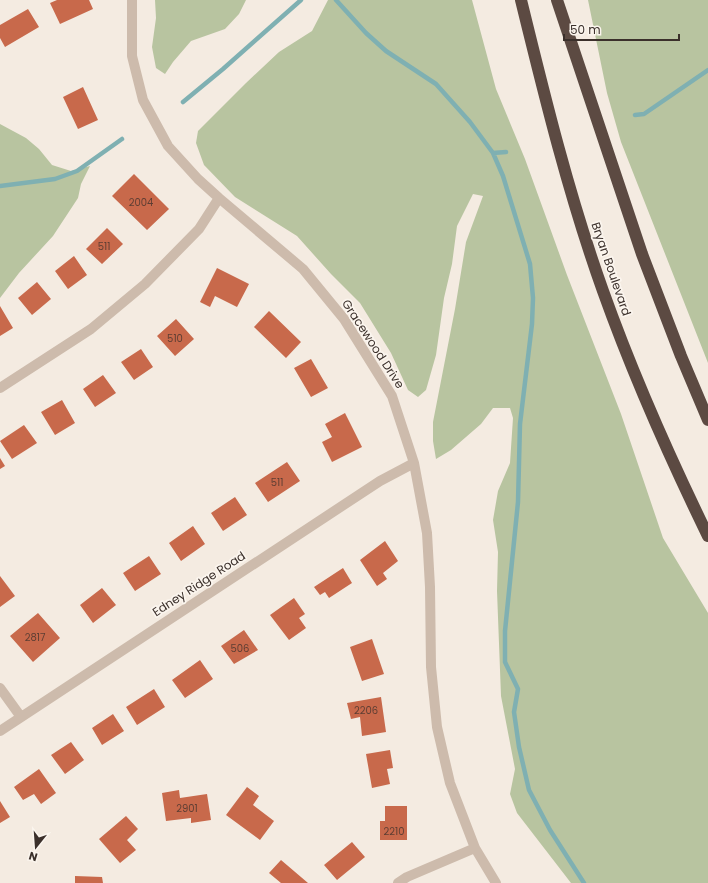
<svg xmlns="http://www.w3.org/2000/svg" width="708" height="883" viewBox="0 0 708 883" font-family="Poppins,sans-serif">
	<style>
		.green { fill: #b8c4a0 }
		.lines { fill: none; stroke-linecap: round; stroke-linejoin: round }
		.stream { stroke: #7fb0b2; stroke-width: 4.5 }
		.building { fill: #c8694b }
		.street { stroke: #cdbbac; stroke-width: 10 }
		.highway { stroke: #5c4a42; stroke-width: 12 }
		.labels { text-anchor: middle; stroke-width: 3.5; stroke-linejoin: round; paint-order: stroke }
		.number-label { font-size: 10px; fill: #5e3e33 }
		.street-label { font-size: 12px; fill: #3b302b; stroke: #fbf5ee }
	</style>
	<rect width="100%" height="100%" fill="#f4ebe1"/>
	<path class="green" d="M155,0H246L239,14L225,29L191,41L173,62L165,74L156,68L152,47L156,18Z
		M328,0H472L496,89L525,159L567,275L621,414L663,538L708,613V883H571L517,813L510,794L515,769L501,696L497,591L498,552L493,520L498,491L510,463L513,418L510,408H493L481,424L451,450L436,459L433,441V422L455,309L466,242L483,196L473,194L457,226L452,264L444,298L436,355L426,390L418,397L408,390L391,353L360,303L331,274L297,236L235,197L204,165L196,143L198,131L246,83L279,52L312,31Z
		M588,0H708V363L621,142L607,93Z
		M0,124L26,138L39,149L52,165L71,171L90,166L81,184L78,198L53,236L19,273L0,298Z"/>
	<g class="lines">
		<path class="stream" d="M336,0L366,33L386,51L436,84L470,122L493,153L503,176L530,264L533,298L532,324L520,424L518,502L505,631V662L518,689L514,712L519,747L529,790L550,830L584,883
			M183,102L223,69L301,0
			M635,115L644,114L708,70
			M493,153L506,152
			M0,186L55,179L77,171L122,139"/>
	</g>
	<path class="building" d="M57,0H89L93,9L60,24L50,3Z
		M28,9L39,27L5,47L0,38V25Z
		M83,87L98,120L78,129L63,97Z
		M134,174L169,209L147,230L112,196Z
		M107,228L123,244L102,264L86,249Z
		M74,256L87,275L68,289L55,271Z
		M217,268L249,284L237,307L215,296L210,307L200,302Z
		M37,282L51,299L32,315L18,298Z
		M0,306L13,328L0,336Z
		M269,311L301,342L286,358L254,327Z
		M176,319L194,339L175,356L157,336Z
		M141,349L153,367L134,380L121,362Z
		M311,359L328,388L311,397L294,368Z
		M103,375L116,393L95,407L83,389Z
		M62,400L75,423L55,435L41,412Z
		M345,413L362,447L332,462L322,442L332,437L325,424Z
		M24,425L37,443L12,459L0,441Z
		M0,458L5,466L0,469Z
		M287,462L300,481L268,502L255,483Z
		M235,497L247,515L223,531L211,513Z
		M193,526L205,544L181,561L169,543Z
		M385,541L398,561L383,573L387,579L377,586L360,560Z
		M149,556L161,574L135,591L123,573Z
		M343,568L352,583L329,598L325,592L320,595L314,587Z
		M0,576L15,596L0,607Z
		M102,588L116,605L93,623L80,605Z
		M294,598L305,614L299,618L306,628L289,640L270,615Z
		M38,613L60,638L33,662L10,636Z
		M244,630L258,650L234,664L221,646Z
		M372,639L384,674L362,681L350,647Z
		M200,660L213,679L185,698L172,680Z
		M154,689L165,707L137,725L126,707Z
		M381,697L386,732L362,736L360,717L351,719L347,703Z
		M113,714L124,731L102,745L92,728Z
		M71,742L84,760L65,774L51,755Z
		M390,750L393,768L387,769L390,784L372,788L366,754Z
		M39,769L56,793L41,804L34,794L23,800L14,787Z
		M247,787L259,796L253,805L274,821L260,840L226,815Z
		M179,790L180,798L207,794L211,820L191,823V818L166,821L162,793Z
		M0,801L10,817L0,823Z
		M385,806H407V840H380V821H385Z
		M126,816L138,829L127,840L136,850L120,863L99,839Z
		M352,842L365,857L337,880L324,865Z
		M281,860L308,883H281L269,873Z
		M75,876L102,877L103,883H75Z"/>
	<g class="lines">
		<path class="street" d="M132,0V56L143,100L168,146L198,179L219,198L303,269L344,319L392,396L414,463L427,533L430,587L431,667L437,727L450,783L475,848L496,883
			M0,388L91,329L145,284L199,229L219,198
			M0,688L21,717
			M0,731L380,481L414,463
			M398,883L407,877L475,848"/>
		<path class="highway" d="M521,0C545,98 569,196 603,291C633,375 669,456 708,536
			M557,0L642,254L681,356L708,420"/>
	</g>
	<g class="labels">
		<g class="number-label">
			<text x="141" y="206">2004</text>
			<text x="104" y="250">511</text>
			<text x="175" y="342">510</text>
			<text x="277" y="486">511</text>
			<text x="35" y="641">2817</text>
			<text x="240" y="652">506</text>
			<text x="366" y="714">2206</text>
			<text x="187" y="812">2901</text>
			<text x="394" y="835">2210</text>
		</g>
		<g class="street-label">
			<text transform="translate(611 269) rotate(71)" y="4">Bryan Boulevard</text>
			<text transform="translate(373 344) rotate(57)" y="4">Gracewood Drive</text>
			<text transform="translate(199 584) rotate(-33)" y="4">Edney Ridge Road</text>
		</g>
	</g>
	<g transform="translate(36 847) rotate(197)" stroke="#fbf5ee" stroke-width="3" paint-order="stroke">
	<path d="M0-3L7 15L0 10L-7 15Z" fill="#3b302b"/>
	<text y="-6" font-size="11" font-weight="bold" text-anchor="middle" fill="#3b302b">N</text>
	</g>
	<path d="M564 34v6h115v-6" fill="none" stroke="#3b302b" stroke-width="2"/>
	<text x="570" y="34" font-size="12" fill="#3b302b" stroke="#fbf5ee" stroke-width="3" paint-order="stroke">50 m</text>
</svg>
